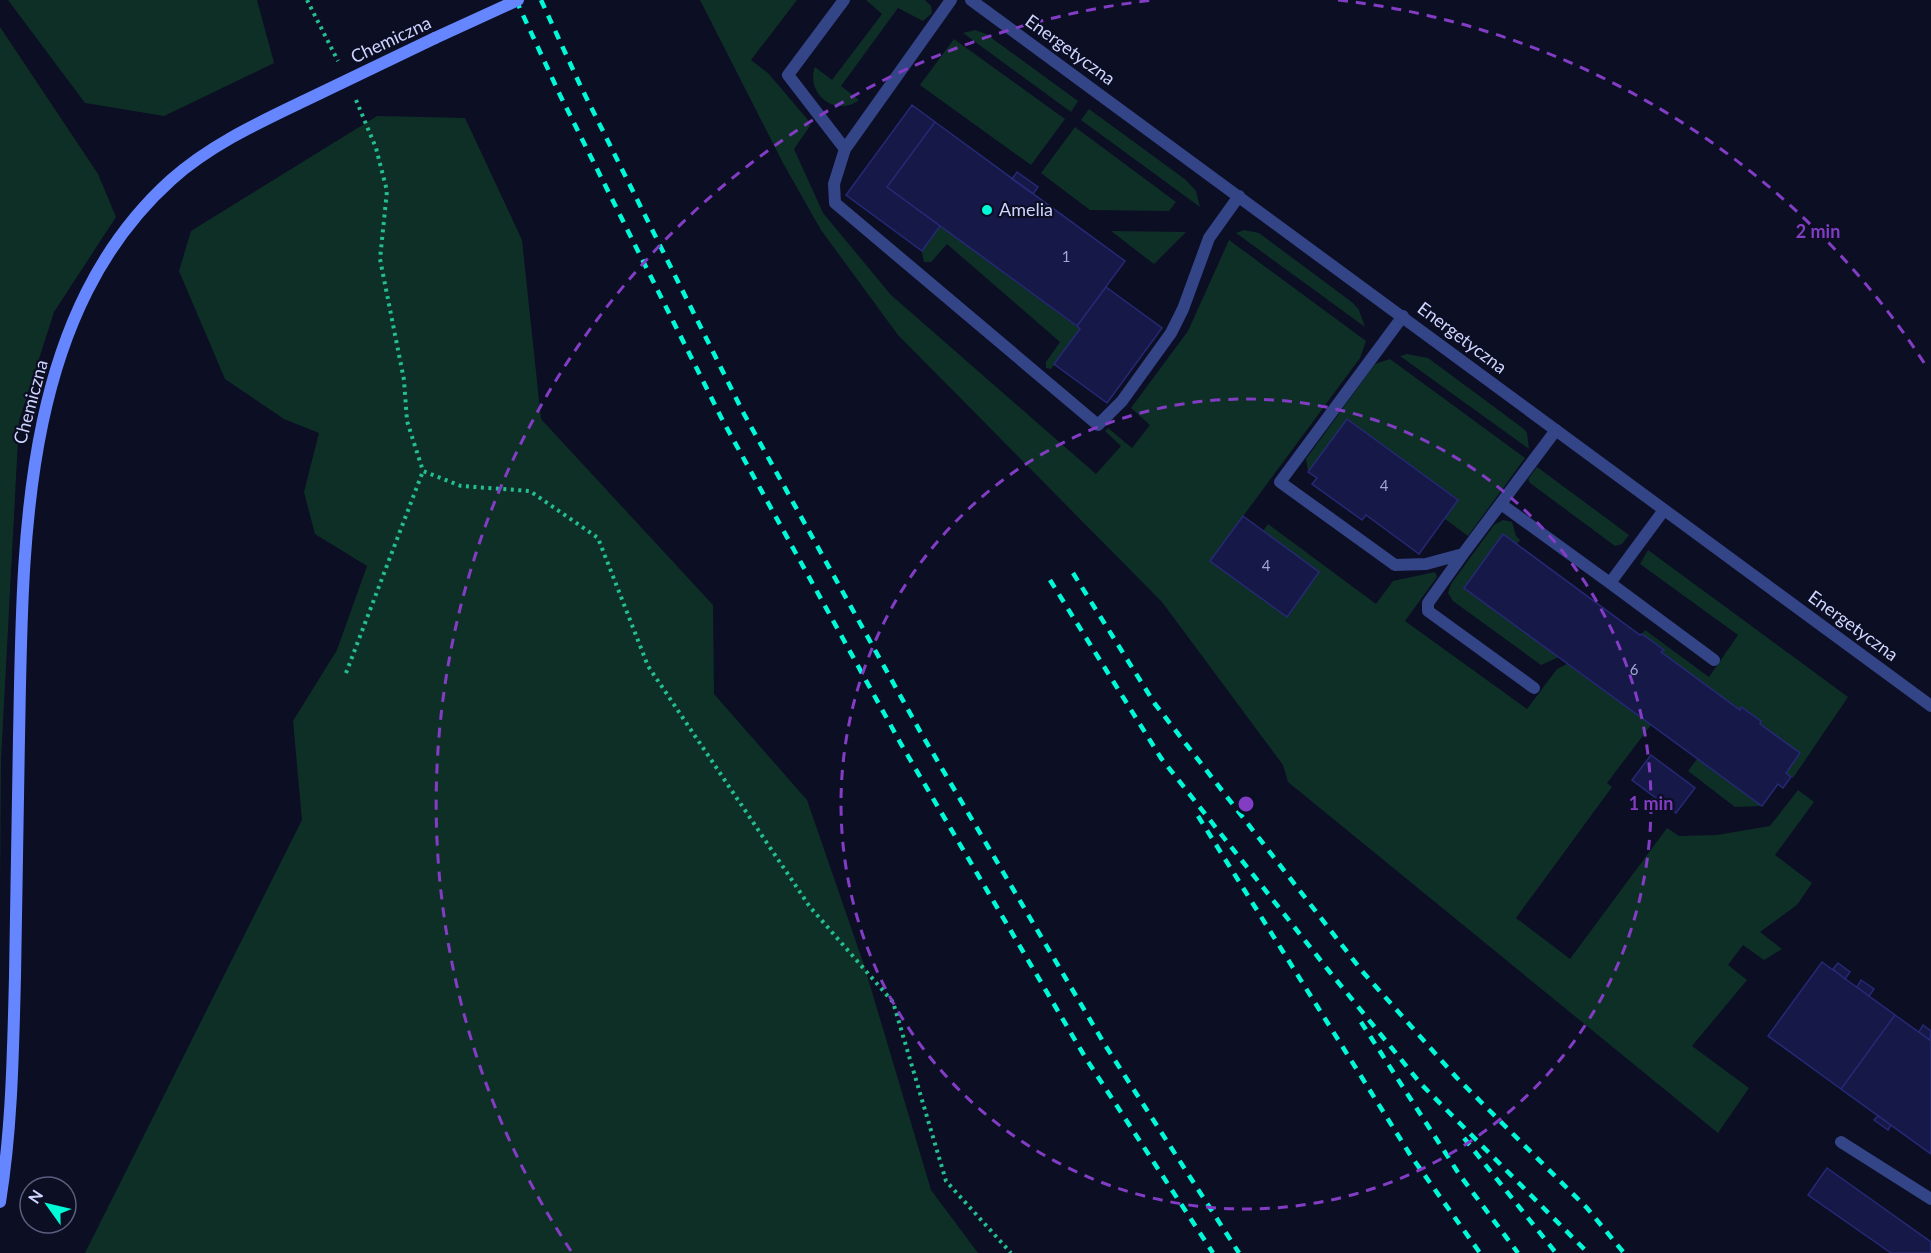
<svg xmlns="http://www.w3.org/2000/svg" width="1931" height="1253" viewBox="0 0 1931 1253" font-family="Lato,sans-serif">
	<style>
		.green { fill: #0e2f26 }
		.building { fill: #161847; stroke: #262975; stroke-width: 1.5 }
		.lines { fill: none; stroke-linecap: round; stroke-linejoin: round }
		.path { stroke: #23bf91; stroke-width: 4; stroke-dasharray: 3 4.5; stroke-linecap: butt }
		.lane { stroke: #334487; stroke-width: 12 }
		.street { stroke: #334487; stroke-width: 12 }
		.secondary { stroke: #6686ff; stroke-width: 12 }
		.rail { stroke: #00fad8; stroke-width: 4.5; stroke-dasharray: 9 8; stroke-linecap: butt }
		.secondary-bridge { stroke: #6686ff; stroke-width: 12 }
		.ring { fill: none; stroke: #833dc5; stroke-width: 3; stroke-dasharray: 10 8 }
		.poi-dot { fill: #00fad8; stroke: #0c0e24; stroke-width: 2 }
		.labels { text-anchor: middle; stroke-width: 4.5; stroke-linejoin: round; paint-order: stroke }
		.number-label { font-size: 15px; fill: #a1a6d1 }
		.street-label { font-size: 18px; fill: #cfd5ff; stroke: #0c0e24 }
		.poi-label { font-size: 18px; fill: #cfd5ff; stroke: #0c0e24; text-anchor: start }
		.centre { fill: #833dc5; stroke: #0c0e24; stroke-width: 3 }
		.ring-label { font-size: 18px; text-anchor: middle; font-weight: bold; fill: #833dc5; stroke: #0c0e24; stroke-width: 4.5; stroke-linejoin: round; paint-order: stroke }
	</style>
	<rect width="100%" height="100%" fill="#0c0e24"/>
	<path class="green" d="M8,0H257L274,63L164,116L85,103Z
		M700,0H797L751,60L768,73L808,120L810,126L794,149L823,213L891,295L1096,474L1121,446L1105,431L1108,428L1132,448L1150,425L1131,408L1188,331L1229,240L1366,341L1360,358L1210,561L1287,616L1319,572L1263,531L1268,524L1376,604L1393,581L1435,572L1437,577L1405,621L1527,709L1557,669L1567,664L1651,725L1607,783L1612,787L1516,918L1570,959L1667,828L1679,836L1717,835L1770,826L1798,790L1814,802L1775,855L1812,883L1797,905L1760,932L1782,949L1764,960L1743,945L1728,965L1747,980L1692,1046L1749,1088L1718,1133L1288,782L1283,765L1162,602L898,335L821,230L783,163Z
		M866,0H925L931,6L932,13L923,21L898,8L841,86L859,100C836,118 805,93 815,67L832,80L882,14Z
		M0,27L98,174L116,217L54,312L19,421L1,760L0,888Z
		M975,30L986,34L1078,101L1071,112L963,33Z
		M954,39L1065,119L1031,165L920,85Z
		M1089,109L1186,180L1196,191L1200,207L1081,120Z
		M377,116L465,118L522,240L541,419L713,605L714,694L807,800L864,965L931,1190L978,1253H85L302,820L293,721L337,650L367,566L315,534L304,492L319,433L284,419L225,379L179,271L191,231Z
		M1075,127L1176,202L1169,211L1090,210L1041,173Z
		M940,226L1080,329L1051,369L1046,368V362L1060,342L947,244L931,262H924L922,252Z
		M1244,230L1259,233L1353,303L1359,310L1365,327L1236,233Z
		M1111,231L1186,232L1154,264Z
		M1407,354L1428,358L1524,429L1527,433L1529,449L1400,356Z
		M1390,359L1525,458L1468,536L1445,519L1458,499L1347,419L1308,472L1306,459L1375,364Z
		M1537,467L1629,535L1622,544L1615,546L1530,483L1528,479Z
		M1503,520L1512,522L1516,536L1520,540L1517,544L1503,534L1464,588L1559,657L1541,665L1453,601L1448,593L1451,584L1494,525Z
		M1648,550L1848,697L1793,778L1786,773L1800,753L1760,724L1761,721L1742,707L1740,710L1661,652L1664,649L1642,634L1645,630L1709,677L1738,635L1640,564Z
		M1697,759L1762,806L1735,807L1688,771Z"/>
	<path class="building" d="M912,105L935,122L887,187L940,226L922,251L846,195Z
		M935,122L1125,261L1077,326L887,187Z
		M1017,172L1038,187L1033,194L1012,179Z
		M1106,287L1162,328L1107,403L1054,364L1080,329L1077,326Z
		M1347,419L1458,500L1419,554L1366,515L1362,520L1312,484L1317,478L1308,472Z
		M1243,516L1319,572L1287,617L1210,561Z
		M1503,534L1640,635L1642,634L1664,650L1661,652L1740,710L1741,707L1761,721L1760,724L1800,753L1786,773L1791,777L1783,788L1778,784L1762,806L1464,588Z
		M1651,755L1695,788L1676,813L1632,780Z
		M1822,962L1895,1015L1841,1089L1768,1036Z
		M1838,963L1850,972L1845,979L1833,969Z
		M1861,980L1874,989L1869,996L1857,987Z
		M1895,1015L1931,1041V1154L1841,1089Z
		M1923,1025L1931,1031L1930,1040L1919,1032Z
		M1878,1116L1891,1125L1888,1130L1874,1120Z
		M1827,1168L1931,1242V1253H1891L1808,1195Z"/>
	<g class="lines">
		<path class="path" d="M307,0L338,61
			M356,100L376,148L387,191L380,259L404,380L407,421L423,471L461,486L530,491L598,538L648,666L810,907L893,1002L946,1181L1011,1253
			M346,673L423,471"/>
		<path class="lane" d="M844,0L788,75L845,149L951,0
			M845,149L834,184L835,203L1098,425L1122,401L1171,333L1183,309L1209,238L1239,196
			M1403,316L1280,482L1395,565L1426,564L1463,554L1556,430
			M1501,504L1610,583L1664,510
			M1463,554L1428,603V611L1534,688
			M1610,583L1714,660
			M1841,1142L1931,1199"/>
		<path class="street" d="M971,0L1931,706"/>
		<path class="secondary" d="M0,1202C12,1128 13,1052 15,977C17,897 18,817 19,737C23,549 18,318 171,180C210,145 258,123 306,100C349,79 392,59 435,38"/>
		<path class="rail" d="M516,0L560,95L723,421L901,744L1085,1057L1213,1253
			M541,0L581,87L744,414L921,733L1105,1045L1239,1253
			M1073,573L1155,704L1362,971L1457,1078L1587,1208L1624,1253
			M1050,580L1161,758L1329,971L1421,1084L1588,1253
			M1198,816L1411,1156L1480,1253
			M1361,1022L1459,1174L1518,1253
			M1464,1138L1556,1253"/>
		<path class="secondary-bridge" d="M435,38L518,0"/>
	</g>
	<g class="ring">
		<circle cx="1246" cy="804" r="405"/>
		<path d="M571 1251A809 809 0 0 1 1154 0M1338 0A809 809 0 0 1 1928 369"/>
	</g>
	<circle class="poi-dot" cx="987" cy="210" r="6"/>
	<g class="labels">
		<g class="number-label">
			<text x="1066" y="262">1</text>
			<text x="1384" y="491">4</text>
			<text x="1266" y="571">4</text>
			<text x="1634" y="675">6</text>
		</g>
		<g class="street-label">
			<text transform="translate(391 40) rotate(-25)" y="6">Chemiczna</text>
			<text transform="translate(1070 50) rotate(36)" y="6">Energetyczna</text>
			<text transform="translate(1462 338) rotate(37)" y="6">Energetyczna</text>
			<text transform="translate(31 402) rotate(-75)" y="6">Chemiczna</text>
			<text transform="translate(1853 626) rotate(36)" y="6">Energetyczna</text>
		</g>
		<g class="poi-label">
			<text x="999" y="216">Amelia</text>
		</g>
	</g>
	<circle cx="1246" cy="804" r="9" class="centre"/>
	<g class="ring-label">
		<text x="1818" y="238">2 min</text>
		<text x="1651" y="810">1 min</text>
	</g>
	<g transform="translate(48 1205) rotate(304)"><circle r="28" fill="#0c0e24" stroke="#5a5e7c" stroke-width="1.5"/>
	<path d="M0-4.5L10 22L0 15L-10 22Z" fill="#00fad8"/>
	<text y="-9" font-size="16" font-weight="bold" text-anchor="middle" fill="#cfd5ff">N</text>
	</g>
</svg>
